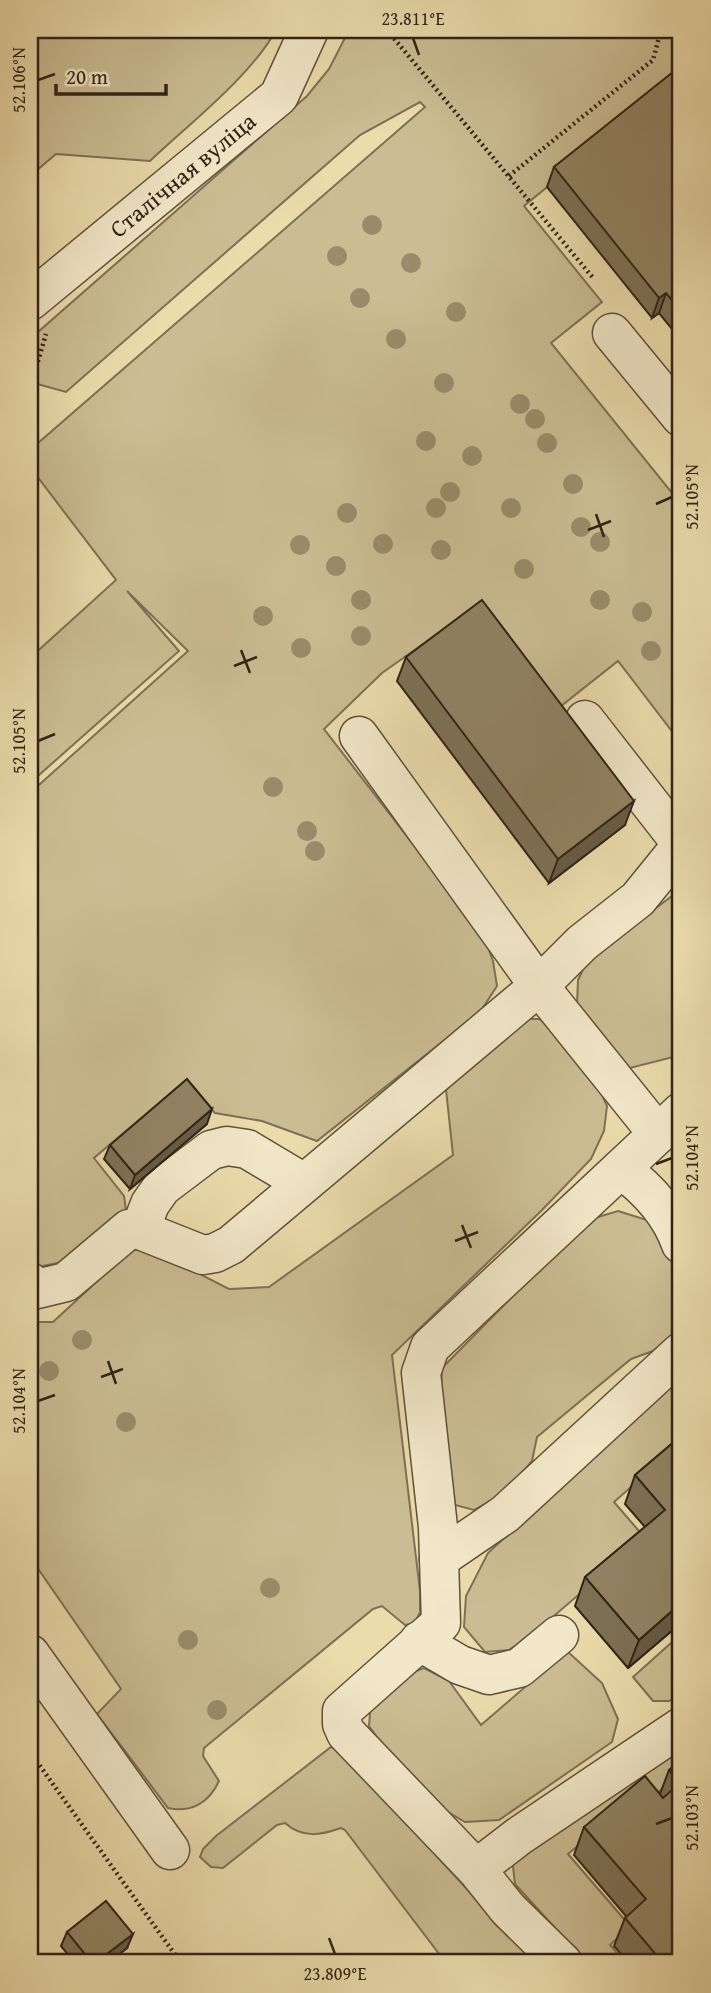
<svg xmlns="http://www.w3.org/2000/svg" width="711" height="1993" viewBox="0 0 711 1993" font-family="'Gentium Book Plus',serif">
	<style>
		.green { fill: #cbbd93; stroke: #7e7055; stroke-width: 2 }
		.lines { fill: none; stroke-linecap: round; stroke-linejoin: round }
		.minor-casing { stroke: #5f513c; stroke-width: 41 }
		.path { stroke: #302317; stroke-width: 4.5; stroke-dasharray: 2 3.5; stroke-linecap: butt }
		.minor { stroke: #f2e8c9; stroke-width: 38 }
		.tree { fill: #9a8c6b }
		.wall { fill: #7d7156; stroke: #302317; stroke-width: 2 }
		.shaded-wall { fill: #665c46; stroke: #302317; stroke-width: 2 }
		.building { fill: #918364; stroke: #302317; stroke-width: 2 }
		.ticks { fill: none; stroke: #302317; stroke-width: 2.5 }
		.labels { text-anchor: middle; stroke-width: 5; stroke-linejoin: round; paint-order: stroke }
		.street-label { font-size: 24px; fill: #302317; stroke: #f2e8c9 }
		.neatline { fill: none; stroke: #302317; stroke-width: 2.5 }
		.ticks-label { font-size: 18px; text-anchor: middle; fill: #302317 }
	</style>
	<rect width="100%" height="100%" fill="#ebdcac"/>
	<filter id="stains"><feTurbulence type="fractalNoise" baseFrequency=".00286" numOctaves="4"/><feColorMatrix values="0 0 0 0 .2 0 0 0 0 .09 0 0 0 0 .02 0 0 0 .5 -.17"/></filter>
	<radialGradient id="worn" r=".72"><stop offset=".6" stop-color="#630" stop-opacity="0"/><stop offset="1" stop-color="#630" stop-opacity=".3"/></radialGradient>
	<path class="green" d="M30,30H276C252,75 188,125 150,161L56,154L30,176Z
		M349,30H681V78L524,206L602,302L551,343L681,504V743L618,661L556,710L477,606L382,673L324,729L484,936L493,961L497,986L480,1012L317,1141L262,1121L215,1113L184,1082L94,1158L124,1196L126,1210L67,1261L38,1267L30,1259V793L188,651L127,591L179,651L30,783V658L116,580L30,467V450L425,107L420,102L360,135L66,392L30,382V339L307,96L329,69Z
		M681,889V1055L630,1068L609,1053L577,1005L578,980L587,961Z
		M524,1019H539L556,1029L598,1086L607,1106L604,1131L591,1159L542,1210L392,1355L420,1591V1612L415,1623L405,1625L382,1606L373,1609L204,1748L203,1756L219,1781C209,1803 191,1813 168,1808L97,1714L121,1689L30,1557V1319L33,1322H53L131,1250L155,1247L182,1265L229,1289L269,1287L453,1155L445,1080Z
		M618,1211L647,1220L676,1258L681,1282V1325L678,1331L653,1351L631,1359L537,1437L532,1461L506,1492L474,1510L455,1505L440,1414L442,1368L588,1220Z
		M681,1374V1443L614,1502L645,1538L534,1633L509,1650L485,1652L464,1627L466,1596L488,1553Z
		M681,1634V1694L669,1701H653L633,1677Z
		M567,1651L602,1683L618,1719L612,1742L499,1820L465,1822L436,1805L387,1751L369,1726L371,1700L400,1677L424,1668L449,1681L481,1725Z
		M681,1724V1772L654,1796L633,1800L568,1854L630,1926L610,1945L626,1963H587L515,1884L512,1857Z
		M331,1747L340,1751L535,1963H446L345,1830L341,1828C321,1835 303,1839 285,1823L277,1825L223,1868L211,1867L200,1857L203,1849L216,1836Z"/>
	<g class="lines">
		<g class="minor-casing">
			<g id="minor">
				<path id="s1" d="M30,301L279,96L309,30"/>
				<path d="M612,333L681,417"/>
				<path d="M585,720L681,843"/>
				<path d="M359,736L539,986L658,1134L681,1112"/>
				<path d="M621,1169C648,1189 670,1212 681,1244"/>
				<path d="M140,1230L150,1204L162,1187L211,1150L227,1146L247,1149L304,1183"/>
				<path d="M30,1282L37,1289L66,1282L129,1229L140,1230L203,1255L215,1253L231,1245L539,986L582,943L638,899L681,846"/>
				<path d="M439,1559L505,1514L681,1352"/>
				<path d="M419,1641L460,1665L489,1675L519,1668L559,1635"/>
				<path d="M30,1654L170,1850"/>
				<path d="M476,1869L519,1836L681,1727"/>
				<path d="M563,1963L508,1909L476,1869L346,1733L342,1724V1711L441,1623L438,1527L421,1373L430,1347L658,1134"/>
			</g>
		</g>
		<path class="path" d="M387,30L594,279
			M509,176L653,60L661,30
			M30,388L46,334
			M30,1752L181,1963"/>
		<use href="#minor" class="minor"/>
	</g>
	<g class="tree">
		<circle cx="372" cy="225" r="10"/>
		<circle cx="337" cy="256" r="10"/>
		<circle cx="411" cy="263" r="10"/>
		<circle cx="360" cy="298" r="10"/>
		<circle cx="456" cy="312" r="10"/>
		<circle cx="396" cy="339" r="10"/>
		<circle cx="444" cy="383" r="10"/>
		<circle cx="520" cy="404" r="10"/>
		<circle cx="535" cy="419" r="10"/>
		<circle cx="426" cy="441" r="10"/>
		<circle cx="547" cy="443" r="10"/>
		<circle cx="472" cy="456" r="10"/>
		<circle cx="573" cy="484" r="10"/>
		<circle cx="450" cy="492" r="10"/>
		<circle cx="436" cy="508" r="10"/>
		<circle cx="511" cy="508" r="10"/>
		<circle cx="347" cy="513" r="10"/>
		<circle cx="581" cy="527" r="10"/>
		<circle cx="600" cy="542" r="10"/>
		<circle cx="383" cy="544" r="10"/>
		<circle cx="300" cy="545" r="10"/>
		<circle cx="441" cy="550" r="10"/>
		<circle cx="336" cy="566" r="10"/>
		<circle cx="524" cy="569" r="10"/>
		<circle cx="361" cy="600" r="10"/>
		<circle cx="600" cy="600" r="10"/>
		<circle cx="642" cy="612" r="10"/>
		<circle cx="263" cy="616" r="10"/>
		<circle cx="361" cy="636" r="10"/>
		<circle cx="301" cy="648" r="10"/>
		<circle cx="651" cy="651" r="10"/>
		<circle cx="273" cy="787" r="10"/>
		<circle cx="307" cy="831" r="10"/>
		<circle cx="315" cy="851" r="10"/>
		<circle cx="82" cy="1340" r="10"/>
		<circle cx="49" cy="1371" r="10"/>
		<circle cx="126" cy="1422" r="10"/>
		<circle cx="270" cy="1588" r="10"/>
		<circle cx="188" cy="1640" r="10"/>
		<circle cx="217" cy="1710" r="10"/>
	</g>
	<path class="wall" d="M681,82V340L659,313L652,318L547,187L554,167Z
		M406,657L625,825L549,883L397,681Z
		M207,1124L130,1189L104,1159L110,1145Z
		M681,1436V1623L628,1668L575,1606L585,1577L645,1527L625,1504L635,1475Z
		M681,1760V1963H629L614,1946L625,1918L626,1916L574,1855L584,1827L660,1794L669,1770Z
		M67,1932L127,1948L108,1963H75L61,1946Z"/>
	<path class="shaded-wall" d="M666,293L659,313L652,318L659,298Z
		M634,801L625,825L549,883L558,859Z
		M212,1109L207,1124L130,1189L135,1175Z
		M681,1603V1623L628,1668L639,1640Z
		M133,1934L127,1948L108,1963H95Z"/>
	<path class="building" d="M673,72L681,82V311L666,293L659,298L554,167Z
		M482,600L634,801L558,859L406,657Z
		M187,1079L212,1109L135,1175L110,1145Z
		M681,1436V1603L639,1640L585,1577L665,1510L635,1475Z
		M681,1760V1962L663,1963L625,1918L646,1899L584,1827L645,1776L663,1798L680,1783L669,1770Z
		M106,1901L133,1934L95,1963H92L67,1932Z"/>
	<path class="ticks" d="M413,38L419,55M38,80L55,74M656,504L672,497M596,514L604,537M588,530L611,521M241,650L250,673M234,666L257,657M38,741L55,734M656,1164L672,1158M462,1225L471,1248M455,1241L478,1232M108,1361L116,1384M101,1377L123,1369M38,1401L55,1395M656,1824L672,1818M329,1938L335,1954"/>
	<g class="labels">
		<g class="street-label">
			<text dy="8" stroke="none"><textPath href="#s1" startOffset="198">Сталічная вуліца</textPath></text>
		</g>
	</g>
	<rect width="711" height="1993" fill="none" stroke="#ebdcac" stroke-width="77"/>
	<path d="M56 84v10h110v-10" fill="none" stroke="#302317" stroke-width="3.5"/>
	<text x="66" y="84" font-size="21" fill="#302317" stroke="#f2e8c9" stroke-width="5" paint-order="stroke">20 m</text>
	<rect x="38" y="38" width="634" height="1916" class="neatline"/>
	<g class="ticks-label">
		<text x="413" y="25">23.811°E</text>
		<text transform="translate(19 80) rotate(-90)" y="6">52.106°N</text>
		<text transform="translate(692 497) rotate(-90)" y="6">52.105°N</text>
		<text transform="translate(19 741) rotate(-90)" y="6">52.105°N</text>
		<text transform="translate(692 1158) rotate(-90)" y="6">52.104°N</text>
		<text transform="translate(19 1401) rotate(-90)" y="6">52.104°N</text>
		<text transform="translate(692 1818) rotate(-90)" y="6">52.103°N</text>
		<text x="335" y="1980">23.809°E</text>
	</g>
	<rect width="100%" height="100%" filter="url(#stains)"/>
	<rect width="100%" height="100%" fill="url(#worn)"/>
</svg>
